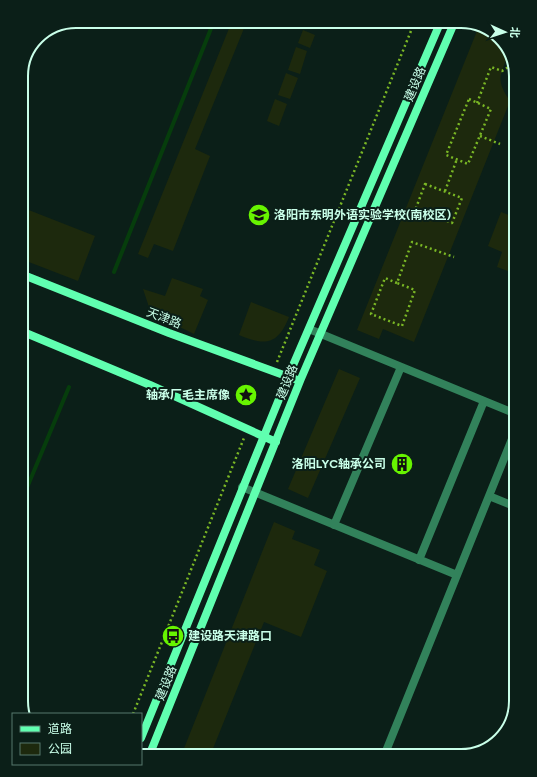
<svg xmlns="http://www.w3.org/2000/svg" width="537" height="777" viewBox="0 0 537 777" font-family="Figtree,'Noto Sans SC',sans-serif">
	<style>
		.green { fill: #1d290d }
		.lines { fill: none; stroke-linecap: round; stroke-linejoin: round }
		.stream { stroke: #063d0c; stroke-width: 4 }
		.path { stroke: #7ab725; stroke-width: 2.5; stroke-dasharray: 2 3; stroke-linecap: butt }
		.lane { stroke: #32825b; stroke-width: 8 }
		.secondary { stroke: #60ffb0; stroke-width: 8 }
		.labels { text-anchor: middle; stroke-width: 4; stroke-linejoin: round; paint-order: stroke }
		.street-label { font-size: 12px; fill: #c9ffe9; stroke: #0b1f18 }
		.poi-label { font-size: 12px; font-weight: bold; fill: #c9ffe9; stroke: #0b1f18; text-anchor: start }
		.rim { fill: none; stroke: #c9ffe9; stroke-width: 2 }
	</style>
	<rect width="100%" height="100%" fill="#0b1f18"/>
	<path class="green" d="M232,21H247L195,149L210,156L173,251L154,244L148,258L138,254Z
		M479,26L489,29L509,49C504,74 492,75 510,101L414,342L383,329L379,339L357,330Z
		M303,30L315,35L310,48L298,43Z
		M296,47L307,51L300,74L288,70Z
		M286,73L298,78L290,99L278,95Z
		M275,99L287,104L279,126L267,121Z
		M21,207L95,236L78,281L21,259Z
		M501,212L516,218V274L497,267L502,252L488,246Z
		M172,278L203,289L200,296L208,300L194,334L151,313L143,289L165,296Z
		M251,302L289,317C278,345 265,346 239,335Z
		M339,369L360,378L308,498L288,489Z
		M274,522L295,531L292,539L320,550L314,565L327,571L301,637L264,622L210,756H181Z"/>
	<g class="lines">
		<path class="stream" d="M114,272L214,21
			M21,502L69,387"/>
		<path class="path" d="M469,99L491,109L468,164L446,155Z
			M477,103L491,67L502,71L510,66
			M480,136L500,144
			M425,184L462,198L452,223L416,208Z
			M445,191L457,159
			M397,283L385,278L371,314L402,326L415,290L397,283L412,242L454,257
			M277,362L415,21
			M133,714L244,438"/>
		<path class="lane" d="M309,329L516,414
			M242,487L457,575
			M489,496L516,507
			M334,525L401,367
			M419,560L484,401
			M384,756L516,429"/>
		<path class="secondary" d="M21,274L169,333L300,381
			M21,331L150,385L276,442
			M141,738L288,377L441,21
			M149,756L300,381L455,21"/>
	</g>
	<defs>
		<g id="school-disc" transform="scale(1.15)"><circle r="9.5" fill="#67f400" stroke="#0b1f18"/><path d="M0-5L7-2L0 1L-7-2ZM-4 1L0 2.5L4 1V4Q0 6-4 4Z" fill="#111"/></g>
		<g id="sight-disc" transform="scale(1.15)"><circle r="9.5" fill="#67f400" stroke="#0b1f18"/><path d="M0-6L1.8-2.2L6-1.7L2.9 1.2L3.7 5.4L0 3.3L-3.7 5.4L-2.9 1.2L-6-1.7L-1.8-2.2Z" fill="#111"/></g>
		<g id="building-disc" transform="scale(1.15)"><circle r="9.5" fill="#67f400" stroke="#0b1f18"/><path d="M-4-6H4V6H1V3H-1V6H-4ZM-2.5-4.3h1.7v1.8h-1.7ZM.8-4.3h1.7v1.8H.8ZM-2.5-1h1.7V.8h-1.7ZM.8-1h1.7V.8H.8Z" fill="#111"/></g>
		<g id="bus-disc" transform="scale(1.15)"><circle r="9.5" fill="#67f400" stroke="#0b1f18"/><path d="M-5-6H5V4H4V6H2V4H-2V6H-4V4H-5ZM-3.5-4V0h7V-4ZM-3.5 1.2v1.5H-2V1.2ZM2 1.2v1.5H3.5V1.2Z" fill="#111"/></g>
	</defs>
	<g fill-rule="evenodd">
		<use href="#school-disc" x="259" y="215"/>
		<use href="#sight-disc" x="246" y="395"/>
		<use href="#building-disc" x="402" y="464"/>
		<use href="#bus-disc" x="173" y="636"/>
	</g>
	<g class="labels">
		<g class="street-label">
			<text transform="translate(415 84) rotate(-67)" y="4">建设路</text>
			<text transform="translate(164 318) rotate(21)" y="4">天津路</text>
			<text transform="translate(287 382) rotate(-68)" y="4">建设路</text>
			<text transform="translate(166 683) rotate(-68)" y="4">建设路</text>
		</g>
		<g class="poi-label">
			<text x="274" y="219">洛阳市东明外语实验学校(南校区)</text>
			<text x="230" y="399" text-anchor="end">轴承厂毛主席像</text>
			<text x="386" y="468" text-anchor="end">洛阳LYC轴承公司</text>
			<text x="188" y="640">建设路天津路口</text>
		</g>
	</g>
	<path d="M0 0H537V777H0ZM76 28H461A48 48 0 0 1 509 76V701A48 48 0 0 1 461 749H76A48 48 0 0 1 28 701V76A48 48 0 0 1 76 28Z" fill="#0b1f18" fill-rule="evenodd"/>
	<path class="rim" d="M76 28H461A48 48 0 0 1 509 76V701A48 48 0 0 1 461 749H76A48 48 0 0 1 28 701V76A48 48 0 0 1 76 28Z"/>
	<rect x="12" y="713" width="130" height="52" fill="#0b1f18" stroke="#57796c"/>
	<rect x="20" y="726" width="20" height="6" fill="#60ffb0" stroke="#57796c"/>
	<text x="48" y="733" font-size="12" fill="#c9ffe9">道路</text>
	<rect x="20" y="743" width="20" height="12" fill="#1d290d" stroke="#57796c"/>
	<text x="48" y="753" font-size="12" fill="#c9ffe9">公园</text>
	<g transform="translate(505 32) rotate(93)" stroke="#0b1f18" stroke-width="3" paint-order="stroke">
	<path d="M0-3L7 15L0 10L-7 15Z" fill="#c9ffe9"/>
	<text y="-6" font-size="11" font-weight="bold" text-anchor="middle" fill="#c9ffe9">北</text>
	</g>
</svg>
